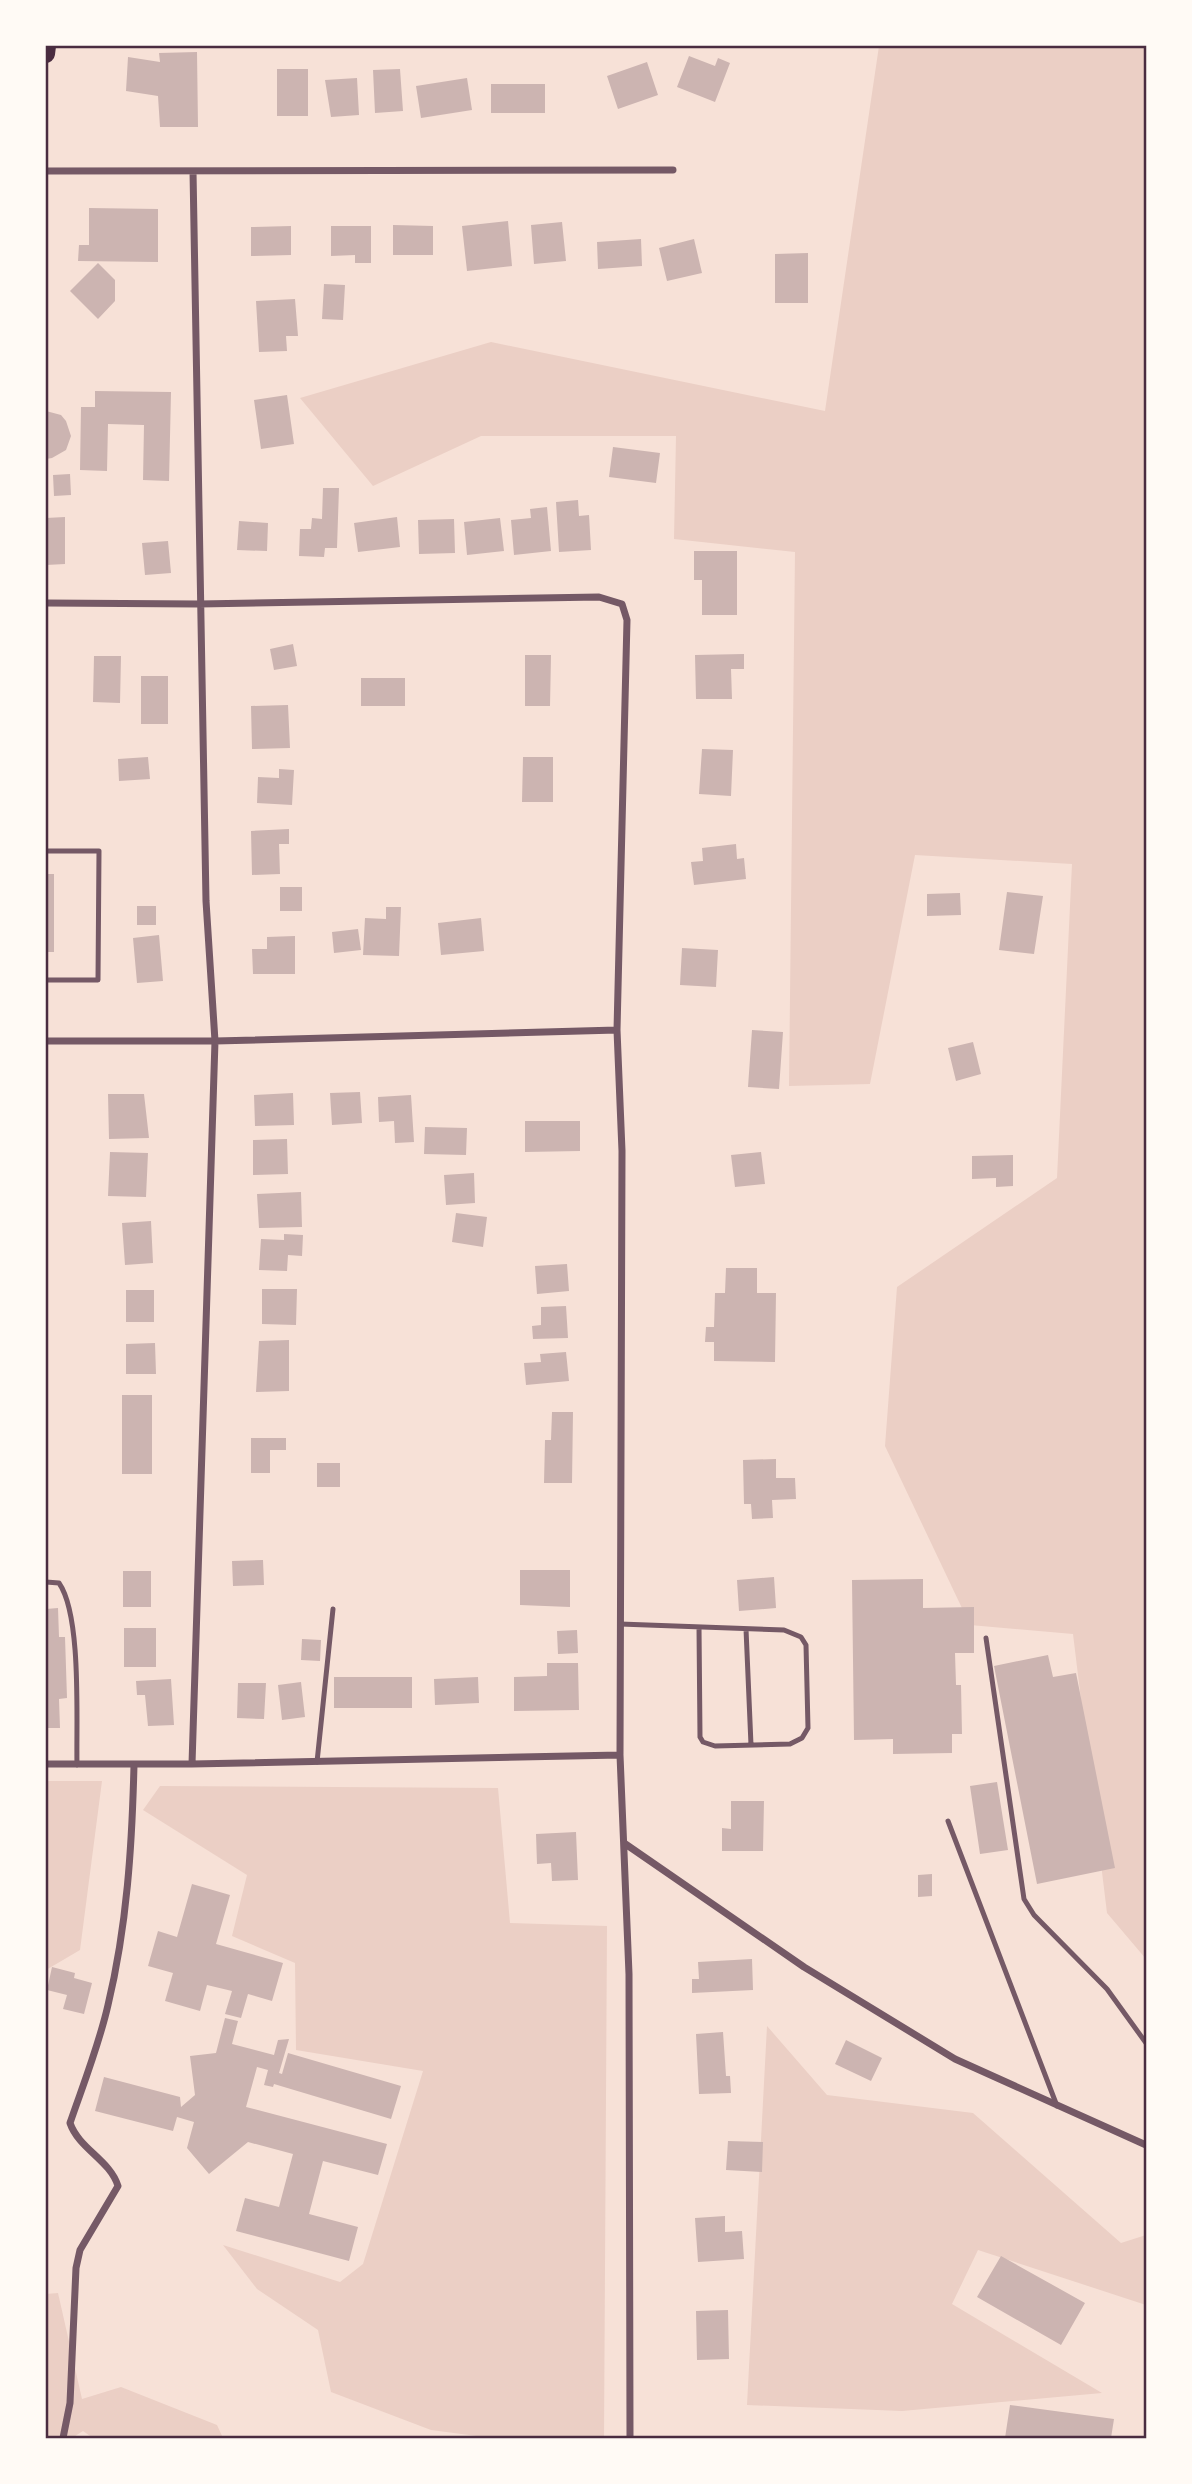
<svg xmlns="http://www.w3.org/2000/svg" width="1192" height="2484" viewBox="0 0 1192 2484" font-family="'Golos Text',sans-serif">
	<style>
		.green { fill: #ebcfc5 }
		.building { fill: #ccb4b1 }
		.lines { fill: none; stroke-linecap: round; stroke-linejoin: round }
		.service { stroke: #755966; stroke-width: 5 }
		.minor { stroke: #755966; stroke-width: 7 }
		.trunk { stroke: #4a2c40; stroke-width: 18 }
		.neatline { fill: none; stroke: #4a2c40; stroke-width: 2.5 }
	</style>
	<rect width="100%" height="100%" fill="#f7e1d7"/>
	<path class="green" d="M879,46H1146V1959L1107,1913L1073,1634L970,1625L885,1446L897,1287L1057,1178L1072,864L915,855L870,1084L789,1086L795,552L674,539L676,436H481L373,486L300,398L491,342L825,411Z
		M46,1781H102L80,1950L46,1970Z
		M160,1786L498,1788L510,1923L607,1926L604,2438H492L431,2430L331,2392L318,2330L257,2289L223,2245L340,2282L363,2264L423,2071L296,2050L295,1963L232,1936L247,1875L143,1810Z
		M767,2026L827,2095L973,2113L1121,2243L1146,2235V2305L978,2250L952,2304L1102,2393L902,2411L747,2405Z
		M58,2293L82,2399L121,2387L217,2425L223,2438H93L83,2431L72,2438H46V2294Z"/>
	<path class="building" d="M197,52L198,127H160L158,96L126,91L128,57L160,62L159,53Z
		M689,56L715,66L718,58L730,63L715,102L677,87Z
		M647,62L658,95L618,109L607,76Z
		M277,69H308V116H277Z
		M400,69L403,111L375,113L373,70Z
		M357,78L359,115L331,117L325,80Z
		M467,78L472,110L421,118L416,86Z
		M491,84H545V113H491Z
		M89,208L158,209V262L78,261L79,245H89Z
		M508,221L512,266L467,271L462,226Z
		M562,222L566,261L534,264L531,225Z
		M393,225L433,226V255H393Z
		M291,226V255L251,256V227Z
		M331,226H371V263H355V255L331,256Z
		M641,239L642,266L598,269L597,242Z
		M694,239L702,273L667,281L659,248Z
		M808,253V303H775V254Z
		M98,263L115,280V301L98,319L70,291Z
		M324,284L345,285L343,320L322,319Z
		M295,299L298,336H286L287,351L259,352L256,301Z
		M95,391L171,392L169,481L143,480L144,425L108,424L107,471L80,470L81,407H95Z
		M287,395L294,444L261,449L254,400Z
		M46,411L61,415L66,421L71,436L66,450L52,458L46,459Z
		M613,447L660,453L656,483L609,477Z
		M70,474L71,495L54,496L53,475Z
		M323,488H339L337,548H325L324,557L299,556L300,529H311L312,518L322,519Z
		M578,500L579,516L589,515L591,550L559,552L556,502Z
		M547,507L551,551L514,555L511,520L531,518L530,509Z
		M65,517V564L46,565V518Z
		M397,517L400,547L358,552L354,523Z
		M500,518L504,551L467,555L464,522Z
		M454,519L455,553L419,554L418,520Z
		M239,521L268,523L267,551L237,550Z
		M168,541L171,573L145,575L142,543Z
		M694,551H737V615H702V580H694Z
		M293,644L297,666L274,670L270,649Z
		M744,654V669H731L732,699H696L695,655Z
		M525,655H551L550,706H525Z
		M94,656H121L120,703L93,702Z
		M141,676H168V724H141Z
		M361,678H405V706H361Z
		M288,705L290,748L252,749L251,706Z
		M702,749L733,750L731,796L699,794Z
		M148,757L150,779L119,781L118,759Z
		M523,757H553V802H522Z
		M279,769L294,770L292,805L257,803L258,777L279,778Z
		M289,829V844H279L280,874L252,875L251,831Z
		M736,844L737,859L744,858L746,879L694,885L691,862L703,861L702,848Z
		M46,874H54V952H46Z
		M280,887H302V911H280Z
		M1007,892L1043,896L1034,954L999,950Z
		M960,893L961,915L927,916V894Z
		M137,906H156V925H137Z
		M386,907H401L399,956L363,955L365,918L386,919Z
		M481,918L484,951L441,955L438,923Z
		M358,929L361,950L334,953L332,932Z
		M159,935L163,981L137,983L133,938Z
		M295,936V974H253L252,949H267V937Z
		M682,948L718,950L716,987L680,985Z
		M752,1030L783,1032L779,1089L748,1087Z
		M973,1042L981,1074L956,1081L948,1048Z
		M360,1092L362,1123L332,1125L330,1093Z
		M293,1093L294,1125L255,1126L254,1095Z
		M108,1094H144L149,1138L109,1139Z
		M411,1095L414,1142L395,1143L394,1121L379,1122L378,1097Z
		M525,1121H580V1151L525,1152Z
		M425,1127L467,1128L466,1155L424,1154Z
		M287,1139L288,1174L253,1175V1140Z
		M110,1152L148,1153L146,1197L108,1196Z
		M761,1152L765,1184L735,1187L731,1155Z
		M1013,1155V1186L996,1187V1178L972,1179V1156Z
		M474,1173L475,1203L446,1205L444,1175Z
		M301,1192L302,1227L259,1228L257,1194Z
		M456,1213L487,1217L483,1247L452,1242Z
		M151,1221L153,1263L125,1265L122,1223Z
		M284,1234L303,1235L302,1256L288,1255L287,1271L259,1270L261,1239L284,1240Z
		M567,1264L569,1291L537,1294L535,1266Z
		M726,1268H757V1293H776L775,1362L714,1361V1342H705L706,1327H714L715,1293H725Z
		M262,1289H297L296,1325L262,1324Z
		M126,1290H154V1322H126Z
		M566,1306L568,1338L533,1339L532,1326L541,1325V1307Z
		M289,1340V1391L256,1392L259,1341Z
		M155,1343L156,1374H126V1344Z
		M566,1352L569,1381L526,1385L524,1363L541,1362L540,1354Z
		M122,1395H152V1474H122Z
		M552,1412H573L572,1483H544L545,1440H551Z
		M251,1438H286V1450H270V1473H251Z
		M776,1459V1478H795L796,1499L772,1500L773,1518L752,1519L751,1504H744L743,1460Z
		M317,1463H340V1487H317Z
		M263,1560L264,1585L233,1586L232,1561Z
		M520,1570H570V1607L520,1605Z
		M123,1571H151V1607H123Z
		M774,1577L776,1608L739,1611L737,1580Z
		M923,1579V1608L974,1607V1653H955L956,1685H961L962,1734H952V1753L893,1754V1739L854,1740L852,1580Z
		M58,1608L59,1637H65L67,1698L59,1699L60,1728H46V1609Z
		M124,1628H156V1667H124Z
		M577,1630L578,1653L558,1654L557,1631Z
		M302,1639L321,1640L320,1661L301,1660Z
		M1048,1655L1053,1677L1076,1673L1115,1868L1037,1884L994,1666Z
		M547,1663H578L579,1710L514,1711V1677L547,1676Z
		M334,1677H412V1708H334Z
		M478,1677L479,1703L435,1705L434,1679Z
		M171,1679L174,1725L148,1726L145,1695H137L136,1681Z
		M301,1682L305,1717L282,1720L278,1685Z
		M238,1683H266L264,1719L237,1718Z
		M997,1782L1008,1850L980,1854L970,1786Z
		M731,1801H764L763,1851H722V1828L731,1829Z
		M576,1832L578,1880L552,1881L551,1863L537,1864L536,1834Z
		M932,1874V1896L918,1897V1875Z
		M192,1884L230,1895L216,1944L283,1963L272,2001L248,1994L241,2018L225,2014L232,1991L207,1985L200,2011L165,2001L173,1973L148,1966L158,1931L177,1937Z
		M752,1959L753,1990L692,1993V1979H699L698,1962Z
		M52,1967L75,1973L74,1978L92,1983L84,2014L63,2009L67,1995L47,1990Z
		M225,2018L238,2021L232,2044L274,2055L278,2040L289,2039L279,2073L282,2074L288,2053L401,2086L391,2119L274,2084L273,2087L264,2085L268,2070L257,2067L246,2107L387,2144L378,2175L323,2161L309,2214L358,2227L349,2261L236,2231L245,2198L279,2207L293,2154L248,2142L209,2174L187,2148L194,2122L177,2117L173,2131L95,2111L104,2077L180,2097L181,2107L195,2095L190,2056L216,2053Z
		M723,2032L726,2076H730L731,2093L699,2094L696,2034Z
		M846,2040L882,2058L871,2081L835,2064Z
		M728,2141L763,2142L762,2172L726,2170Z
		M725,2216V2232L742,2231L744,2259L698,2262L695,2218Z
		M1001,2256L1085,2303L1061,2345L977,2297Z
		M728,2310L729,2359L697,2360L696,2311Z
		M1010,2405L1114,2419L1111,2438H1005Z"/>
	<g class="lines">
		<path class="service" d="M46,851H99L98,980H46
			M46,1582L59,1583C82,1616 76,1722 77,1765
			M620,1624L784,1630L801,1637L806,1645L808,1728L802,1738L790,1744L715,1746L703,1742L700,1737L699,1627
			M746,1629L751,1745
			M986,1638L1024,1899L1034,1915L1107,1989L1146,2043
			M317,1762L333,1609
			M948,1821L1057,2106"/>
		<path class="minor" d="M46,171L673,170
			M46,603L199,604L599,597L622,604L627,620L617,1030L622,1151L620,1755L629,1974L630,2438
			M46,1041H215L617,1030
			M46,1764H192L620,1755
			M192,1764L215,1041L206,901L193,171
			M624,1843L804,1967L955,2059L1146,2145
			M63,2438L70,2403L76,2268L80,2250L118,2186C110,2160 79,2149 70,2123C83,2085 99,2045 108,2005C127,1926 132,1846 134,1765"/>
		<path class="trunk" d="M46,54L47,46"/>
	</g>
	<rect width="1192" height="2484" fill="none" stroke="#fffaf5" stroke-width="94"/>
	<rect x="47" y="47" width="1098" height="2390" class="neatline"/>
</svg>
